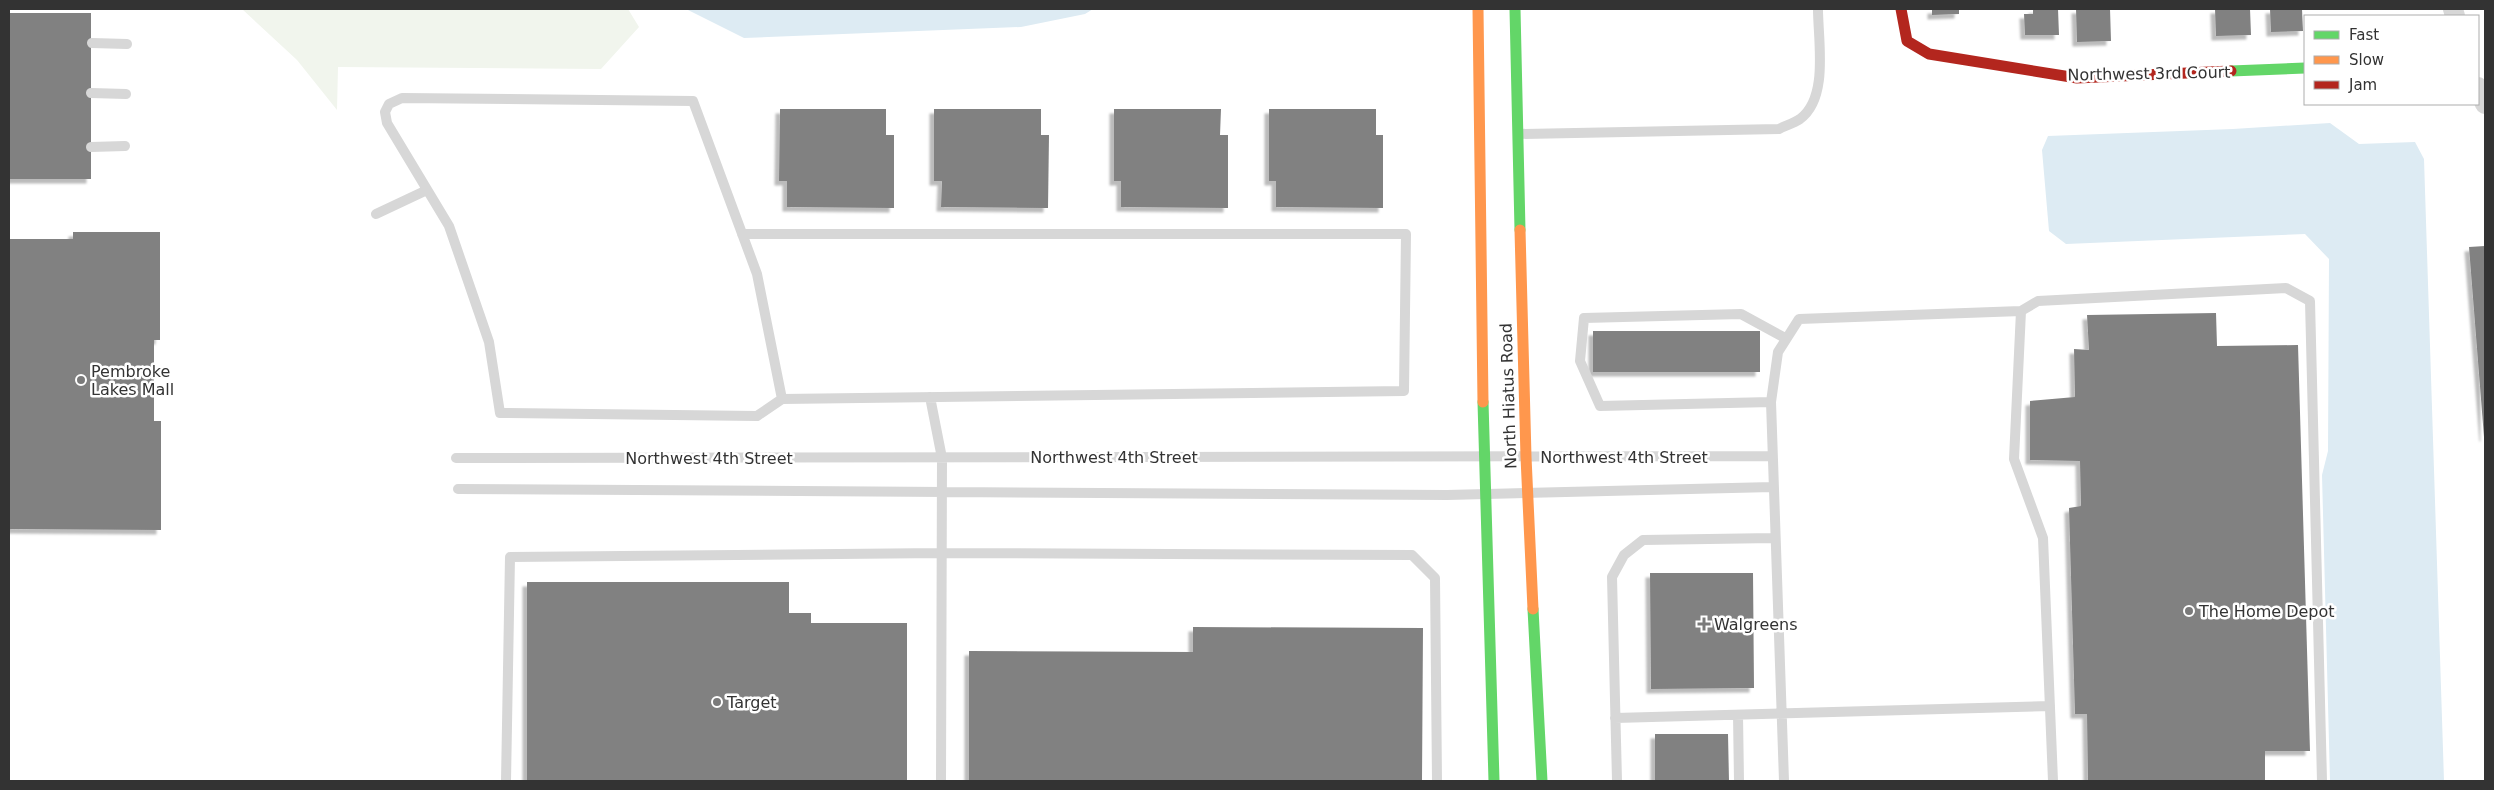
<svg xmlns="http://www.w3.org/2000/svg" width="2494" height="790" viewBox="0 0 2494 790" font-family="'DejaVu Sans',sans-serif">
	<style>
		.green { fill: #f1f5ed }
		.water { fill: #ddebf3 }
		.building { fill: #818181; filter: url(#shadow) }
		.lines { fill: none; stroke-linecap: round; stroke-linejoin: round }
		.lane { stroke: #d7d7d7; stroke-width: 10 }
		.street { stroke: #d7d7d7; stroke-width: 20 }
		.fast { stroke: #63d668; stroke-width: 11 }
		.slow { stroke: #ff974d; stroke-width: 11 }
		.jam { stroke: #b3261e; stroke-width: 11 }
		.poi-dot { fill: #7a7a7a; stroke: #fff; stroke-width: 2 }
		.labels { text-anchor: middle; stroke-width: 5; stroke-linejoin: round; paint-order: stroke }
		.street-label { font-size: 16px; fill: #333; stroke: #fff }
		.poi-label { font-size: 16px; fill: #333; stroke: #fff; text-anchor: start }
	</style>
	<defs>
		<filter id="shadow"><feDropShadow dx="-4.5" dy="4.5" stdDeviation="1" flood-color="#0004"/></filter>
	</defs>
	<rect width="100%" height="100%" fill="#fff"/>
	<path class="green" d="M242,9H628L639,27L601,69L338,67L337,110L297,60Z"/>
	<path class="water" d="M686,9H1093L1085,14L1021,27L744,38Z
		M2330,123L2359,144L2415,142L2424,159L2444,781H2330L2322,475L2328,451L2329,259L2305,234L2066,244L2049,231L2042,150L2048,136L2233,129Z"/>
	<path class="building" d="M1932,9H1959V14L1932,15Z
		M2033,9H2058L2059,35H2025L2024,14H2033Z
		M2076,9H2110L2111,41L2077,42Z
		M2215,9H2250L2251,35L2216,36Z
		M2270,9H2302L2303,31L2271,32Z
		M9,13H91V179H9Z
		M780,109H886V135H894V208L787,207V181H779Z
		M934,109H1041V135H1049L1048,208L941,207L942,181H934Z
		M1114,109H1221L1220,135H1228V208L1121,207V181H1114Z
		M1269,109H1376V135H1383V208L1276,207V181H1269Z
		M73,232H160V340H154V421H161V530L9,529V239H73Z
		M2485,246V437H2484L2469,247Z
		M2216,313L2217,346L2298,345L2310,751H2265V781H2088L2087,714H2075L2069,508L2081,506L2080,461L2030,460V401L2075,397L2074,349L2089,350L2087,315Z
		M1593,331H1760V372H1593Z
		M1650,573H1753L1754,688L1651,689Z
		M527,582H789V613H811V623H907V781H527Z
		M1193,627L1423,628L1422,781H969V651L1193,652Z
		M1655,734H1728L1729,781H1655Z"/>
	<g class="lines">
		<path class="lane" d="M92,43L127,44
			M91,93L126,94
			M1519,134L1779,129C1785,126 1794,123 1800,119C1829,98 1818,41 1818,9
			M91,147L125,146
			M376,214L427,190
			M742,234H1406L1404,391L782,399L757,416L500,413L489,342L449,226L387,123L385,112L389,104L402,98L693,101L757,274L782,399
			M2021,311L2038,301L2286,288L2310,301L2322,781
			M930,397L942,458L941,781
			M1771,402L1600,406L1580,361L1584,318L1741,314L1785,338
			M456,458L1772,456
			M458,489L1447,495L1773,487
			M1738,715L1739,781
			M1615,718L2050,706
			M506,781L510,557L941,553L1412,555L1435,578L1437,781
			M1617,781L1612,577L1624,555L1643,540L1774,538
			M1784,781L1771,402L1778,352L1799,319L2021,311L2014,459L2043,538L2053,781"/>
		<path class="street" d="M2453,9L2455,16
			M2478,87L2485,104"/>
		<path class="fast" d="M1515,9L1520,230
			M2231,71L2305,68
			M1483,402L1494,781
			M1533,609L1542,781"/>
		<path class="slow" d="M1478,9L1483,402
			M1520,230L1526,457L1533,609"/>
		<path class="jam" d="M1901,9L1907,41L1929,54L2077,78L2231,71"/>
	</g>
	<g class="poi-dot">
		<circle cx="81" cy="380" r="5"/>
		<circle cx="2189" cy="611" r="5"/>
		<path d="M1701.5 616.5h5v5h5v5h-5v5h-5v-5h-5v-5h5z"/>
		<circle cx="717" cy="702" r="5"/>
	</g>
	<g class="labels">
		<g class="street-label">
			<text transform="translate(2149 73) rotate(-1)" y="6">Northwest 3rd Court</text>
			<text transform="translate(1508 396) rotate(-92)" y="6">North Hiatus Road</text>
			<text x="1114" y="463">Northwest 4th Street</text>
			<text x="1624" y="463">Northwest 4th Street</text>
			<text x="709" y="464">Northwest 4th Street</text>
		</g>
		<g class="poi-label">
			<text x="91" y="377">Pembroke<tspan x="91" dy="18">Lakes Mall</tspan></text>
			<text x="2199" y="617">The Home Depot</text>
			<text x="1714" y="630">Walgreens</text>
			<text x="727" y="708">Target</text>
		</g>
	</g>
	<rect width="2494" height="790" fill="none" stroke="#333333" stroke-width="20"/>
	<rect x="2304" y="15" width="175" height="90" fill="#ffffff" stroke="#adadad"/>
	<rect x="2314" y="31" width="25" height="8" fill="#63d668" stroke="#adadad"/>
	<text x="2349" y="40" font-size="15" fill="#333333">Fast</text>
	<rect x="2314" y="56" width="25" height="8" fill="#ff974d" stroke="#adadad"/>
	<text x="2349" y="65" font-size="15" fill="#333333">Slow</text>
	<rect x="2314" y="81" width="25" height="8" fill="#b3261e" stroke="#adadad"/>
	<text x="2349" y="90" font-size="15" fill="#333333">Jam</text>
</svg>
